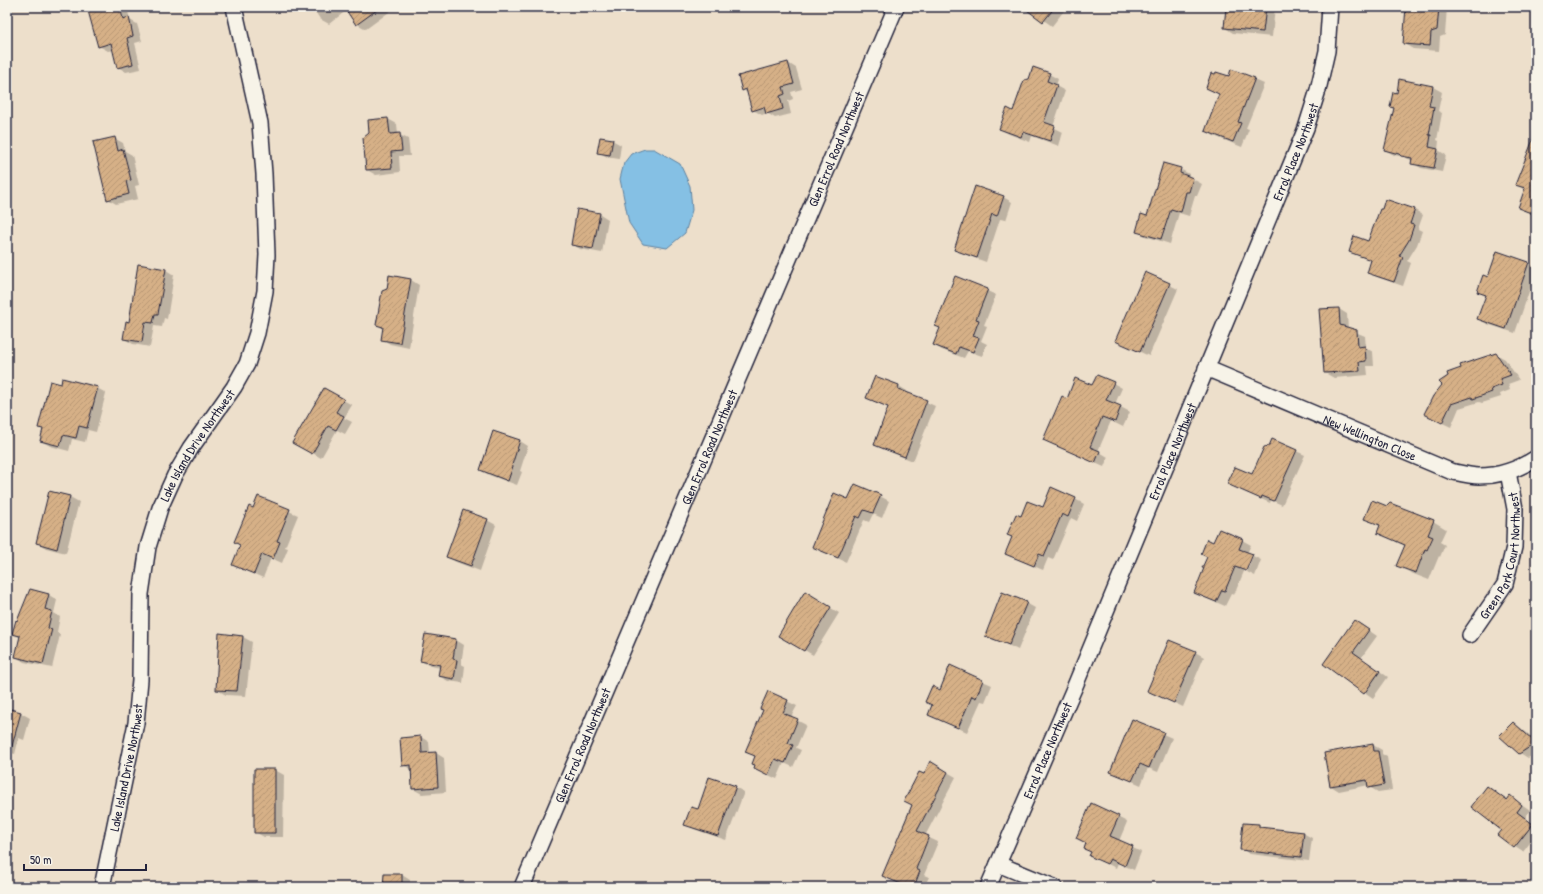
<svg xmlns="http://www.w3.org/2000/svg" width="1543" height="894" viewBox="0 0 1543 894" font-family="'Patrick Hand',sans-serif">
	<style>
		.water { fill: #85c0e4; stroke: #5d81a0 }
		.shadow { fill: #0003 }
		.building { fill: url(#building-hatch); stroke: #22223b }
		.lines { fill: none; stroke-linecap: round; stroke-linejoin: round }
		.street-casing { stroke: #22223b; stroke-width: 18 }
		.street { stroke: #f7f3e8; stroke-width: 15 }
		.labels { text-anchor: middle; stroke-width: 3; stroke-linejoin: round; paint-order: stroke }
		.street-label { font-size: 13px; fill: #22223b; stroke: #f7f3e8 }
	</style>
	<defs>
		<pattern id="building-hatch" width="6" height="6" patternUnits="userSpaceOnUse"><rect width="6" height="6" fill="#d6b087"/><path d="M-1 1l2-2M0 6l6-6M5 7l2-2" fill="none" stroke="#b79775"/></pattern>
	</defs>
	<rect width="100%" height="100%" fill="#eddfcb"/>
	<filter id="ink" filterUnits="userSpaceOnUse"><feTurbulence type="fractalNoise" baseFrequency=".025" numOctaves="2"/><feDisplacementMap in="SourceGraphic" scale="8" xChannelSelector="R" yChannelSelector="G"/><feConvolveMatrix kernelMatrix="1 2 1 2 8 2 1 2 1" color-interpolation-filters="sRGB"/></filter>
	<g filter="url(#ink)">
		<path class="water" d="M645,149H654L680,164L690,186L692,210L685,233L667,248L643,244L629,223L620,179L624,163L631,154Z"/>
		<path class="shadow" d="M89,7H127L130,20L137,24L142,41L135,43L141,69L126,72L118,67L114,50L108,51L99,46Z
			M312,7H396L366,29L357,24L347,10L329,24L320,19Z
			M1025,7H1067L1052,26Z
			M1227,7H1275L1272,37L1233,33L1225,28Z
			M1407,7H1447L1445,35L1440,37L1439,51L1413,49L1404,44Z
			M788,63L796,68L802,89L791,92L793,99L788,101L791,114L775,118L767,113L762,115L753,110L748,93L743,90Z
			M1232,70L1264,84L1246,128L1249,129L1242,147L1214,136L1206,131L1220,94L1207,88L1229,78Z
			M1049,74L1058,79L1056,86L1065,91L1053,127L1063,132L1059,146L1032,136L1030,142L1009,134L1000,129L1014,112Z
			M1400,80L1433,87L1442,92L1438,111L1442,113L1437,140L1439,141L1438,150L1446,155L1442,172L1421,168L1412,163L1413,161L1404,157L1394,155L1385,150L1395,109L1391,107L1397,94Z
			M388,119L397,124L398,134L408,139L410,156H399L400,172L376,175L367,170L371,134L369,120Z
			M114,138L123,143L125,151L132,155L139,185L135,186L138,199L116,204L108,199Z
			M1536,138V216L1519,208L1525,190L1517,185Z
			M612,140L621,145L619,159L607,157L599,152Z
			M1164,164L1182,170H1180L1179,178L1182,170L1189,174V177L1202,184L1197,196H1195L1189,216L1179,213L1170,244L1145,236L1137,231L1148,217Z
			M1003,197L1012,202L1006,220L1000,219L986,262L964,254L955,249Z
			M1415,210L1423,215L1418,229L1422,231L1417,245L1407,261L1411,263L1403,286L1377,277L1368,272L1372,261L1350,252L1369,242L1382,211Z
			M600,214L608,219L602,253L580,249L572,244Z
			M1528,263L1536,268V271L1515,333L1487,324L1479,319L1486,296L1478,292L1489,278Z
			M166,270L174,275L167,319L164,318L162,327L154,326L150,347L133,344L124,339L129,323Z
			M1146,274L1178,289L1149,356L1125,345Z
			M390,276L411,280L419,285L409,348L390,344L382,339L384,329L377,325Z
			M956,277L996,295L984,325L987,326L981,341L987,344L982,356L968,351L964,358L942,350L934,345L940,328L936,326Z
			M1339,309L1347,314L1348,329L1365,336L1366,348L1373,352L1374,366H1367L1368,375L1334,378L1325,373Z
			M1496,354L1505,359L1519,380L1508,384L1510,390L1500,394L1501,397L1482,403L1479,402L1459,408L1451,427L1434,419Z
			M1113,383L1122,388L1115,404L1130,412L1123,427L1111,421L1098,451L1108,457L1104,467L1044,440L1067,400L1093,387Z
			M61,385L97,388L106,393L96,432L88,430L85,442L72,439L69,451L50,446L41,441L44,430L39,427Z
			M899,386L907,391V393L935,406L913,461L883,449L875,444L889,408L867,398Z
			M324,389L352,405L344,418L352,422L345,434L337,430L321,458L294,442Z
			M494,432L520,441L528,446L520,471L522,472L517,485L489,475L481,470Z
			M1296,451L1305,455L1282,505L1271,500L1270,503L1228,484L1252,476Z
			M50,493L70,497L79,502L66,553L46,548L38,543Z
			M880,496L889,501L882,518L873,514L869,522L864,520L846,562L813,547L849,500Z
			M258,498L298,515L285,547L288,548L282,563L271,558L263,578L233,564Z
			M1075,499L1084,504L1077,521L1071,518L1053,560L1048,558L1043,570L1006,554L1021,517L1044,508Z
			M1366,518L1433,521L1446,529L1440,542L1445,545L1440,557L1439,556L1429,580L1411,573L1397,565L1405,546L1378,533L1381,527Z
			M487,520L496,525L480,571L456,562L447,557Z
			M1242,540L1251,545L1247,553L1251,555L1234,595L1231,594L1225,606L1204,597L1205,568L1208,557L1214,543Z
			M1253,556L1261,560L1255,576L1247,572Z
			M31,591L49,595L57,600L54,613L60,617L57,632L60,635L52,668L24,662L16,657L21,638L13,634Z
			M813,597L839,613L813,655L780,636Z
			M1026,603L1035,608L1018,650L987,635Z
			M1355,621L1377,636L1361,658L1388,677L1373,698L1324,664Z
			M220,634L243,637L252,642L246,696L226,695L217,690Z
			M456,640L464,645L461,664L465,666L463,683L448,681L439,676L441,668L430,666L421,661Z
			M1195,652L1204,657L1183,707L1149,691Z
			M950,667L992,685L985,702L981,701L967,732L929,715L933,706L926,702L940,691Z
			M7,689L9,690L7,698Z
			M768,692L797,706L791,717L806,725L796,748L801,750L793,767L784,763L777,779L764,773L756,756L746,751L764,710Z
			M7,709L21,713L30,718L24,740L19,738L15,754L7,752Z
			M1133,721L1172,738L1158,772L1148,768L1141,785L1112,772Z
			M1513,723L1521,728L1534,739L1536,737V753L1528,758L1520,753Z
			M421,737L429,742L430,753H436L444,758L446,792L422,794L413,789L412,770L403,765Z
			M1373,745L1382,750V754L1387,757L1392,790L1378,792L1369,787V785L1339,791L1331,786Z
			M931,763L956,777L925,836L938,842L924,875L929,877L924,887H908L883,875L924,775Z
			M275,770L284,775L283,837H264L255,832Z
			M735,787L744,792L726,840L694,829L686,824L698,811Z
			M1487,787L1507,801L1510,796L1530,810L1525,818L1536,826V835L1523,852L1515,847L1502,830Z
			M1092,804L1127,822L1119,841L1141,852L1134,870L1118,863L1116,868L1091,856L1092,852L1087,843Z
			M1259,825L1265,829L1303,833L1312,838L1309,861L1250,854L1241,849Z
			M402,875L410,880V886L427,887H350V886L384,887Z
			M228,884H249L254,887H228Z"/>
		<path class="building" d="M87,7H120L123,19L129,17L133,36L127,38L133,64L117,68L111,43L98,47Z
			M344,7H381L356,25Z
			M1023,7H1055L1043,22Z
			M1226,7H1266L1263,32L1224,28Z
			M1406,7H1439L1437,30L1431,32L1430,46L1403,44Z
			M788,62L794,84L783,87L785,94L780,96L783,109L766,114L764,107L752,111L746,89L742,91L738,76Z
			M1033,67L1050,73L1047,81L1057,85L1044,122L1055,126L1050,141L1023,132L1021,137L999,129L1007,108L1013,111L1024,80L1029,79Z
			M1231,69L1255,78L1238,122L1241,123L1233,142L1205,131L1219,94L1206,88L1211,73L1215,74L1216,72L1229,76Z
			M1399,79L1433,86L1429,106L1434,107L1429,135H1431L1429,147L1438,149L1434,168L1411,164L1412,158L1401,156L1399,154L1384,150L1394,108L1390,107L1393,92L1397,93Z
			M388,118L390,134L400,133L402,151L391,152L392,168L366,170L363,138L369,133L368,120Z
			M115,137L118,151L123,149L131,180L126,181L129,194L107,200L93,142Z
			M600,137L613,139L610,155L597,153Z
			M1534,137H1536V215L1518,208L1525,188L1515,185Z
			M1163,163L1181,168L1180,173L1193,178L1189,192H1186L1181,212L1171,209L1161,239L1136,232L1141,214L1147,216Z
			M975,186L1004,196L997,216L992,214L977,258L954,250Z
			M1385,199L1415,209L1410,224L1414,225L1409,240L1399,256L1403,257L1394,282L1367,273L1371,260L1349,252L1354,236L1368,241L1380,209H1382Z
			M577,209L600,213L593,249L571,245Z
			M1497,251L1529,262L1506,329L1477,319L1486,295L1477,292L1483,275L1488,277Z
			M138,264L166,269L158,314H155L153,323L145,322L142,342L123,339L126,321L129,322Z
			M1145,272L1170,283L1140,352L1115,341Z
			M389,275L411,279L400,343L381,340L383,327L376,325L382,291L387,289Z
			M955,276L988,289L976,319L979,320L973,336L979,338L973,352L959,347L956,354L933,345L940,328L935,326Z
			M1339,308L1340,325L1357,330L1358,347L1365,346L1366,361L1359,362L1360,371L1324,373L1319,309Z
			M1496,353L1511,375L1500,379L1502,385L1491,389L1492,392L1473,399L1472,397L1451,404L1442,423L1424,414L1433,396L1442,385L1439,382L1448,376L1447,373L1461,368L1460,365Z
			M1097,375L1114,382L1106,400L1121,406L1115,422L1102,417L1090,447L1100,451L1095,463L1043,440L1062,396L1067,399L1075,378L1092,385Z
			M875,376L899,385L898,389L927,400L905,457L874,445L888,407L866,398Z
			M62,378L98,387L87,428L79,426L76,438L63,435L60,446L40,441L43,429L38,428L50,381L61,384Z
			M324,388L344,399L336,412L344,416L336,430L328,426L312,454L292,443Z
			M493,431L520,440L512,465L513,466L508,481L480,470Z
			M1272,439L1297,450L1274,501L1262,496L1261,499L1227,484L1235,467L1252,474L1264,447L1269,446Z
			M855,484L881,495L873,513L864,510L860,518L856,516L838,558L812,547L834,493L848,499Z
			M1051,487L1076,498L1068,517L1062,514L1044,556L1039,554L1034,566L1005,554L1012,537L1007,535L1016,514L1021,516L1027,501L1043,507Z
			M49,491L70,496L57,549L36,543Z
			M258,496L290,509L277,541L280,542L273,559L262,554L254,574L232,565L240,545L234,542L249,506L253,508Z
			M1372,500L1387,506L1390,503L1434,520L1428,535L1433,537L1427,550L1425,549L1416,573L1396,566L1405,545L1377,533L1380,525L1364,519Z
			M463,510L488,519L471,566L446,557Z
			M1219,529L1243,539L1239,549L1253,554L1246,571L1235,567L1225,591L1222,590L1216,602L1194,593L1204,568H1202L1207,557L1201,554L1207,539L1213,542Z
			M30,589L49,594L45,609L52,611L48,628L52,629L43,664L15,657L20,636L12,634L16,620L17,621Z
			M805,591L831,607L804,651L778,636Z
			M1002,592L1027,602L1009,645L985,636Z
			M1354,620L1369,630L1353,652L1380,671L1364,694L1323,664Z
			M219,633L243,636L237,691L216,690Z
			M425,634L456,639L453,659L457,660L454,679L438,676L440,665L420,661Z
			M1169,640L1196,651L1174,703L1147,691Z
			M950,665L983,680L976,698L972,696L958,728L928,715L932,705L925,702L932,686L940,690Z
			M768,691L788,700L783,713L798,719L788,743L793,745L785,763L775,759L768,775L754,768L755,765L752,764L755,756L745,752L763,710L760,709Z
			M7,708L21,712L11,750L7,749Z
			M1132,719L1164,732L1149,768L1140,764L1132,781L1110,772Z
			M1513,722L1536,743L1519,754L1499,736Z
			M421,736L422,753L436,752L438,787L412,789L411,765L402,766L400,738Z
			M1373,744L1374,751H1378L1384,785L1368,788L1367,780L1330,786L1324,753Z
			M930,761L948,772L917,831L929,836L916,869L920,871L914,887H908L882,876L912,805L904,801L919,772L924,774Z
			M254,769H275V833H254Z
			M709,777L736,786L718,836L684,825L691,807L698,809Z
			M1487,786L1506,800L1510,795L1522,805L1517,812L1533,824L1514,848L1497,835L1501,830L1471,807Z
			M1091,803L1119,816L1110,836L1133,846L1125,866L1110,859L1107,864L1089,856L1091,852L1084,849L1086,843L1076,838Z
			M1243,823L1259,824V827L1304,832L1301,857L1240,850Z
			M384,874H402V887H383Z"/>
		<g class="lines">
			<g class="street-casing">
				<g id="street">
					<path id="s1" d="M1206,368L1450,471C1459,473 1470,476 1479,476C1499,476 1519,469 1536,458"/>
					<path id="s2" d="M1470,635L1505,584L1514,547L1515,509L1508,472"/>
					<path d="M998,864L1054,887"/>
					<path id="s3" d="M102,887L136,723L140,680L141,594L148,547L160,508L175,475L191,448L234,387L247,364L257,333L265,291L267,255L264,174L260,123L234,7"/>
					<path id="s4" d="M522,887L896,7"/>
					<path id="s5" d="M988,887L1075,686L1306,128L1318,90L1327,51L1330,7"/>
				</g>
			</g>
			<use href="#street" class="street"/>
		</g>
	</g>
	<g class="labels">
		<g class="street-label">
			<text dy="5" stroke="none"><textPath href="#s4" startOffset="802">Glen Errol Road Northwest</textPath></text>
			<text dy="5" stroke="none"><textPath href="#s5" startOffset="797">Errol Place Northwest</textPath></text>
			<text dy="5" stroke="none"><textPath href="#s1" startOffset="178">New Wellington Close</textPath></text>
			<text dy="5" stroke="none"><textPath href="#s3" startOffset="458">Lake Island Drive Northwest</textPath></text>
			<text dy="5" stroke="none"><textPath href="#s4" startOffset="478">Glen Errol Road Northwest</textPath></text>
			<text dy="5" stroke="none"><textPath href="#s5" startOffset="473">Errol Place Northwest</textPath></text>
			<text dy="5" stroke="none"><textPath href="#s2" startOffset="88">Green Park Court Northwest</textPath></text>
			<text dy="5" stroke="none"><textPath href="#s4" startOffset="154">Glen Errol Road Northwest</textPath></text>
			<text dy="5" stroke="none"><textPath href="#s5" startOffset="149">Errol Place Northwest</textPath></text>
			<text dy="5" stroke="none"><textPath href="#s3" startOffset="122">Lake Island Drive Northwest</textPath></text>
		</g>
	</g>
	<rect width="1543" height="894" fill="none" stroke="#f7f3e8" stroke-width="24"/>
	<rect x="12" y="12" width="1519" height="870" fill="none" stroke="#22223b" stroke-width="1.5" filter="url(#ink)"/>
	<path d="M24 864v6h122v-6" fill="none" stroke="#22223b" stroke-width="2"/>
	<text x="30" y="864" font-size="12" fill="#22223b" stroke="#f7f3e8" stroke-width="3" paint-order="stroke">50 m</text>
</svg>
